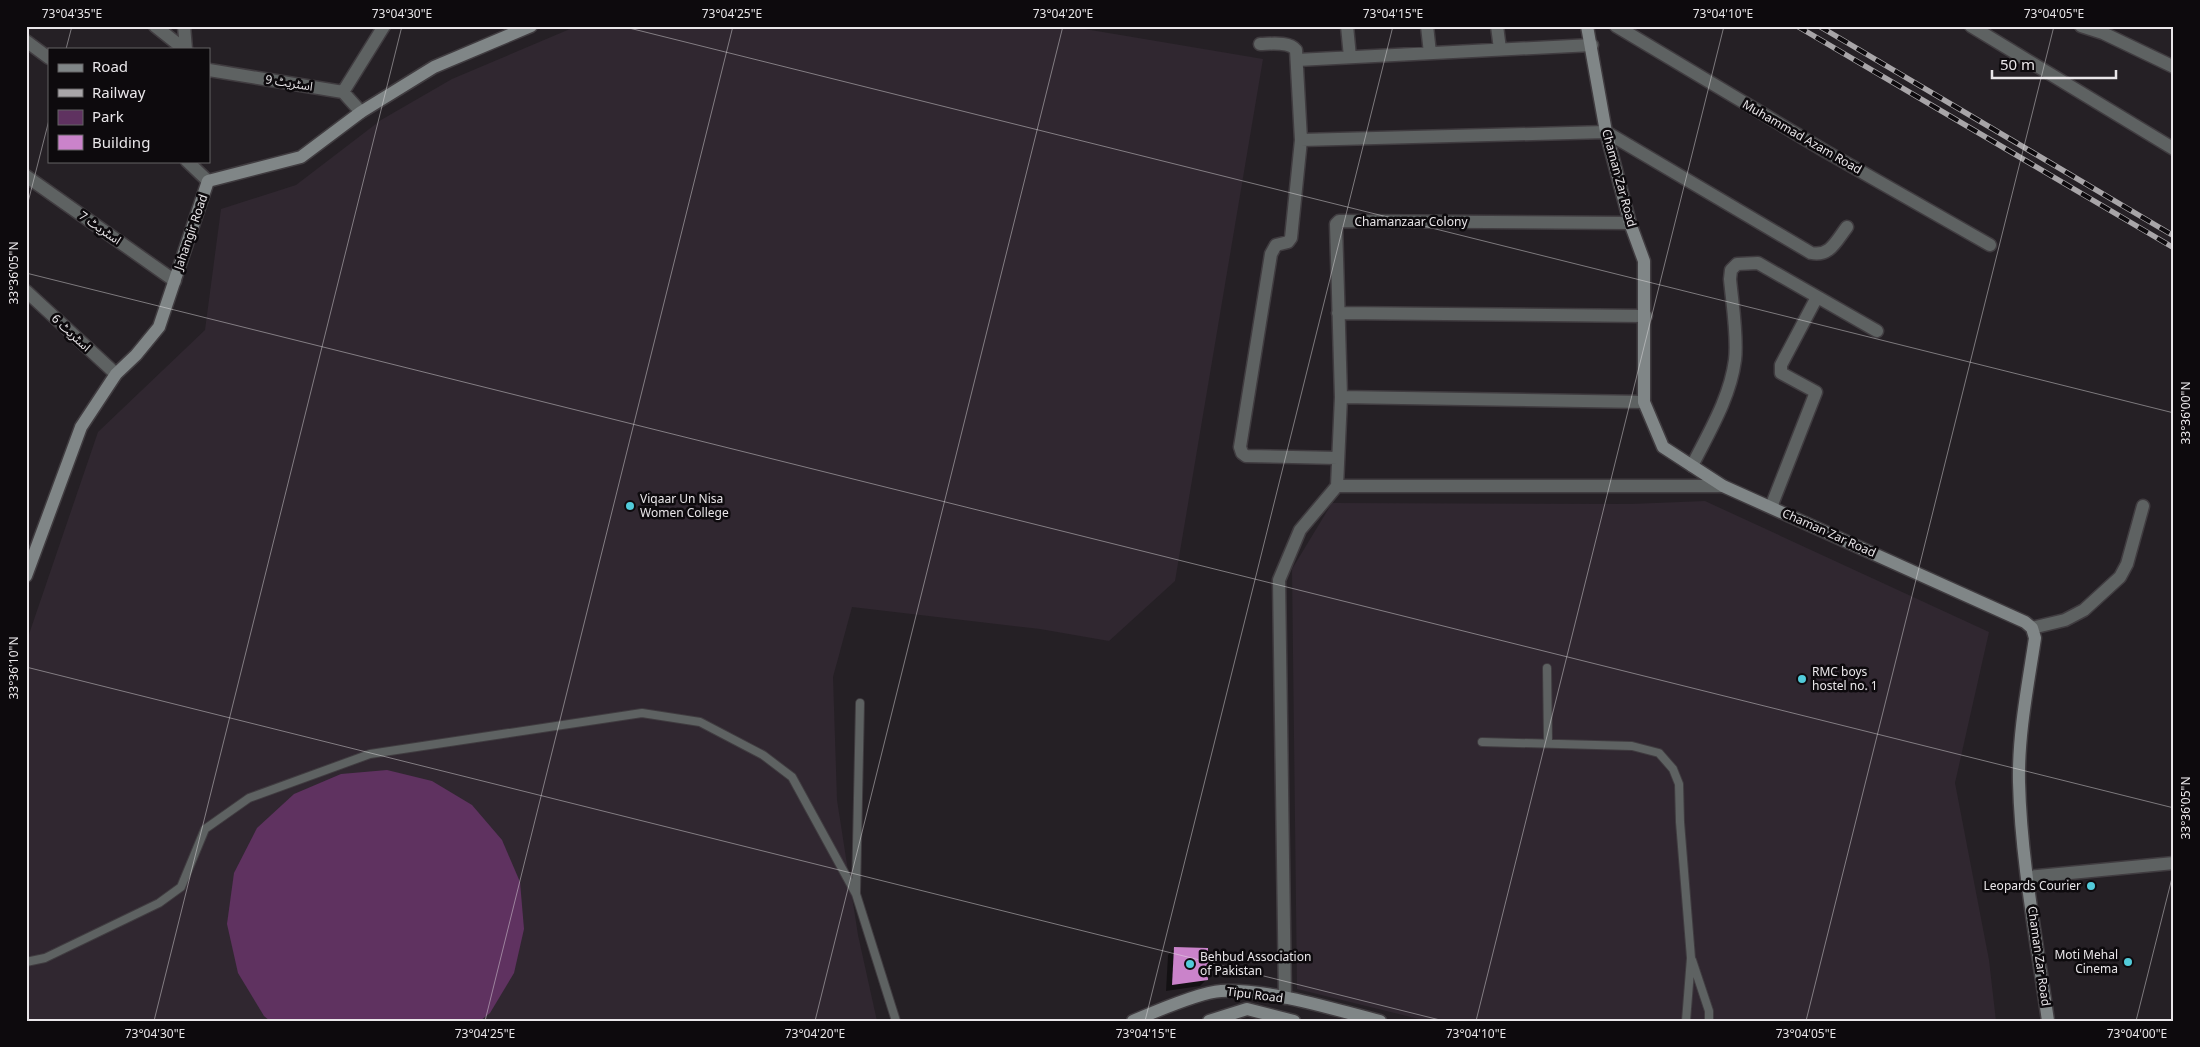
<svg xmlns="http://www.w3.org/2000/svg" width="2200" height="1047" viewBox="0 0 2200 1047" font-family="'Noto Sans','Noto Sans Arabic',sans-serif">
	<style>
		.built { fill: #302730 }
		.green { fill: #5f3260 }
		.shadow { fill: #0007 }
		.building { fill: #ca83ca }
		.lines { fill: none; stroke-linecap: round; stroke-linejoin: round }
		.lane-casing { stroke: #403c40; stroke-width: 10 }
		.street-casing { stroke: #403c40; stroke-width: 15 }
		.secondary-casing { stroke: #403c40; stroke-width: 15 }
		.lane { stroke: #5e6262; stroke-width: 8 }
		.street { stroke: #5e6262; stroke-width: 12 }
		.secondary { stroke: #808687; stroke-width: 12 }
		.rail-casing { stroke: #a8a5a8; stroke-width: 5.5 }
		.rail { stroke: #0d0a0d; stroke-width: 4; stroke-dasharray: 11; stroke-linecap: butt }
		.ticks { fill: none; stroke: #e9e6e9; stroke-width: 1; stroke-opacity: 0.45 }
		.poi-dot { fill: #52cbda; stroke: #0d0a0d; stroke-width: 2 }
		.labels { text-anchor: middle; stroke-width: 5; stroke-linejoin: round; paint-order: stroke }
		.street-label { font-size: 12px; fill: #e9e6e9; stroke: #0d0a0d }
		.poi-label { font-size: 12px; fill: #e9e6e9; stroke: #0d0a0d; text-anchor: start }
		.neatline { fill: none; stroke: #e9e6e9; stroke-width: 2 }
		.ticks-label { font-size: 12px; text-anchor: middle; fill: #e9e6e9 }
	</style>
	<rect width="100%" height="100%" fill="#252025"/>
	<path class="built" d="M577,26H1067L1263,59L1175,581L1109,641L1040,629L852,607L833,677L837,800L858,935L877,1021H26V643L98,432L205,330L221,209L296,185L381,120L452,79Z
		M1705,501L1989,632L1955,783L1989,960L1996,1021H1427L1297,989L1292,569L1332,503L1631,504Z"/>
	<path class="green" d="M387,770L432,781L472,805L502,840L520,882L524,929L514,973L490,1013L480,1021H270L264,1016L238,973L227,924L234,873L257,828L294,794L341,774Z"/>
	<path class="shadow" d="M1174,949L1206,980L1200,986L1166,991L1168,955Z"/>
	<path class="building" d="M1174,947L1208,948V980L1172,985Z"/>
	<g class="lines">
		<g class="lane-casing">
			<path id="lane" d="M1547,668L1548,742
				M1482,742L1632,746L1659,753L1673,769L1679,784L1680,822L1691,958L1686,1021
				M856,893L860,703
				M1692,960L1709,1011V1021
				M26,962L45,958L159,903L181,887L205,829L249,798L370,754L642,713L700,722L763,755L792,777L856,894L896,1021"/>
		</g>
		<g class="street-casing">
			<path id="street" d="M155,26L184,49
				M184,26L186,49
				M1347,26L1350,57
				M1427,26L1430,53
				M1497,26L1500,49
				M1616,26L1825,151L1990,245
				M1971,26L2174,149
				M2081,26L2103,33L2174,67
				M26,41L49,58
				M1260,44C1270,44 1289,41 1296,50L1301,140L1291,238L1288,242L1276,245L1271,254L1240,447L1242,453L1246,456L1338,458
				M1297,60L1592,45
				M209,70L343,92L361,112
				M343,92L384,26
				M1301,140L1606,132L1811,253C1830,257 1836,241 1847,227
				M187,161L208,181
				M26,176L175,281
				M26,291L116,374
				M1338,313L1646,316
				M1341,397L1644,402
				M1692,466C1709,432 1730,398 1735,360C1738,337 1732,302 1730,279L1731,270L1737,264L1758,263L1877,331
				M1337,486L1341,397L1336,224L1339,221L1630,223
				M1337,486H1723
				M1771,507L1816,392L1781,373V365L1817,297
				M2032,628L2065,620L2084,610L2120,577L2127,564L2143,506
				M2028,877L2174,863
				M1285,998L1279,580L1300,530L1337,486"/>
		</g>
		<g class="secondary-casing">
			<path id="secondary" d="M1587,26L1606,132L1630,223L1644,261V402L1663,447L1723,486L2025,622L2032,628L2035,638C2028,685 2018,734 2019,782C2021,862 2037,942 2048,1021
				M26,576L81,427L116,374L136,355L159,327L208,181L301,157L361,112L434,67L531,26
				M1133,1021C1154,1012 1200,992 1221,991C1272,989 1331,1009 1380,1021
				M1209,1021L1247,1009L1294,1021"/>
		</g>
		<use href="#lane" class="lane"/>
		<use href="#street" class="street"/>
		<use href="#secondary" class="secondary"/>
		<g class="rail-casing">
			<path id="rail" d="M1797,26L2174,248
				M1819,26L2174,236"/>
		</g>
		<use href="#rail" class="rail"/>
	</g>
	<path class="ticks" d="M621,26L2174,413M66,49L72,26M26,210L49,120M26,273L2174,808M26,667L1444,1021M154,1021L402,26M485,1021L733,26M815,1021L1063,26M1145,1021L1393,26M1476,1021L1724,26M1806,1021L2054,26M2136,1021L2174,870"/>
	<g class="poi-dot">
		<circle cx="630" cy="506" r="5"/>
		<circle cx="1802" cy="679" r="5"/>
		<circle cx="2091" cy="886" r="5"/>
		<circle cx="2128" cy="962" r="5"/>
		<circle cx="1190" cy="964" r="5"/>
	</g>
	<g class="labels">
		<g class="street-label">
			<text transform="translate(289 83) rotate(9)" y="4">اسٹریٹ 9</text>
			<text transform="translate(1802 137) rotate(30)" y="4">Muhammad Azam Road</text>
			<text transform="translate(1619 178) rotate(75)" y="4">Chaman Zar Road</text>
			<text x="1411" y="226">Chamanzaar Colony</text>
			<text transform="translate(100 228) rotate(35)" y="4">اسٹریٹ 7</text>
			<text transform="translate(191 232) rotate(-71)" y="4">Jahangir Road</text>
			<text transform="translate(71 333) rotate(43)" y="4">اسٹریٹ 6</text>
			<text transform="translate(1829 533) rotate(24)" y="4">Chaman Zar Road</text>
			<text transform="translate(2039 956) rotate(82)" y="4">Chaman Zar Road</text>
			<text transform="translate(1255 995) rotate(7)" y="4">Tipu Road</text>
		</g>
		<g class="poi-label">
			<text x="640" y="503">Viqaar Un Nisa<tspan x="640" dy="14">Women College</tspan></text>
			<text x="1812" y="676">RMC boys<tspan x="1812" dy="14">hostel no. 1</tspan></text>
			<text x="2081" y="890" text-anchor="end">Leopards Courier</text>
			<text x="2118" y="959" text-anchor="end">Moti Mehal<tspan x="2118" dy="14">Cinema</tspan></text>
			<text x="1200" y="961">Behbud Association<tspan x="1200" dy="14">of Pakistan</tspan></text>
		</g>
	</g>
	<rect width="2200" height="1047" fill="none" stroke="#0d0a0d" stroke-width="55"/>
	<rect x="48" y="48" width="162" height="115" fill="#0d0a0d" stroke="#656265"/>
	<rect x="58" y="64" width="25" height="8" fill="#808687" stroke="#656265"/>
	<text x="92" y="72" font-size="15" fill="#e9e6e9">Road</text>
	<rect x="58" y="89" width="25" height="8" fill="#a8a5a8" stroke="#656265"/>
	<text x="92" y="98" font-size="15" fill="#e9e6e9">Railway</text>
	<rect x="58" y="110" width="25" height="15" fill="#5f3260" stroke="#656265"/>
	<text x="92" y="122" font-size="15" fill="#e9e6e9">Park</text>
	<rect x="58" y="135" width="25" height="15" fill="#ca83ca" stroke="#656265"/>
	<text x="92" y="148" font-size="15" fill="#e9e6e9">Building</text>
	<path d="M1992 70v8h124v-8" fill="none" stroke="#e9e6e9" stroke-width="2.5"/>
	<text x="2000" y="70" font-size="15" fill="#e9e6e9" stroke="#0d0a0d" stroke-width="4" paint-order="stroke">50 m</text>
	<rect x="28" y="28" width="2144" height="992" class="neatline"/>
	<g class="ticks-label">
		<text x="72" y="18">73°04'35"E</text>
		<text x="402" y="18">73°04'30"E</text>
		<text x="732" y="18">73°04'25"E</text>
		<text x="1063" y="18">73°04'20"E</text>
		<text x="1393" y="18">73°04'15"E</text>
		<text x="1723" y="18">73°04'10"E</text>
		<text x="2054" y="18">73°04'05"E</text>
		<text transform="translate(14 273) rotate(-90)" y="4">33°36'05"N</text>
		<text transform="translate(2186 413) rotate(-90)" y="4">33°36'00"N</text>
		<text transform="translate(14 668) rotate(-90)" y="4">33°36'10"N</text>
		<text transform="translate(2186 808) rotate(-90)" y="4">33°36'05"N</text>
		<text x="155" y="1038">73°04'30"E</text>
		<text x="485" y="1038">73°04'25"E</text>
		<text x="815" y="1038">73°04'20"E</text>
		<text x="1146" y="1038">73°04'15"E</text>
		<text x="1476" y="1038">73°04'10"E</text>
		<text x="1806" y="1038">73°04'05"E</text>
		<text x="2137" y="1038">73°04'00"E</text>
	</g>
</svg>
